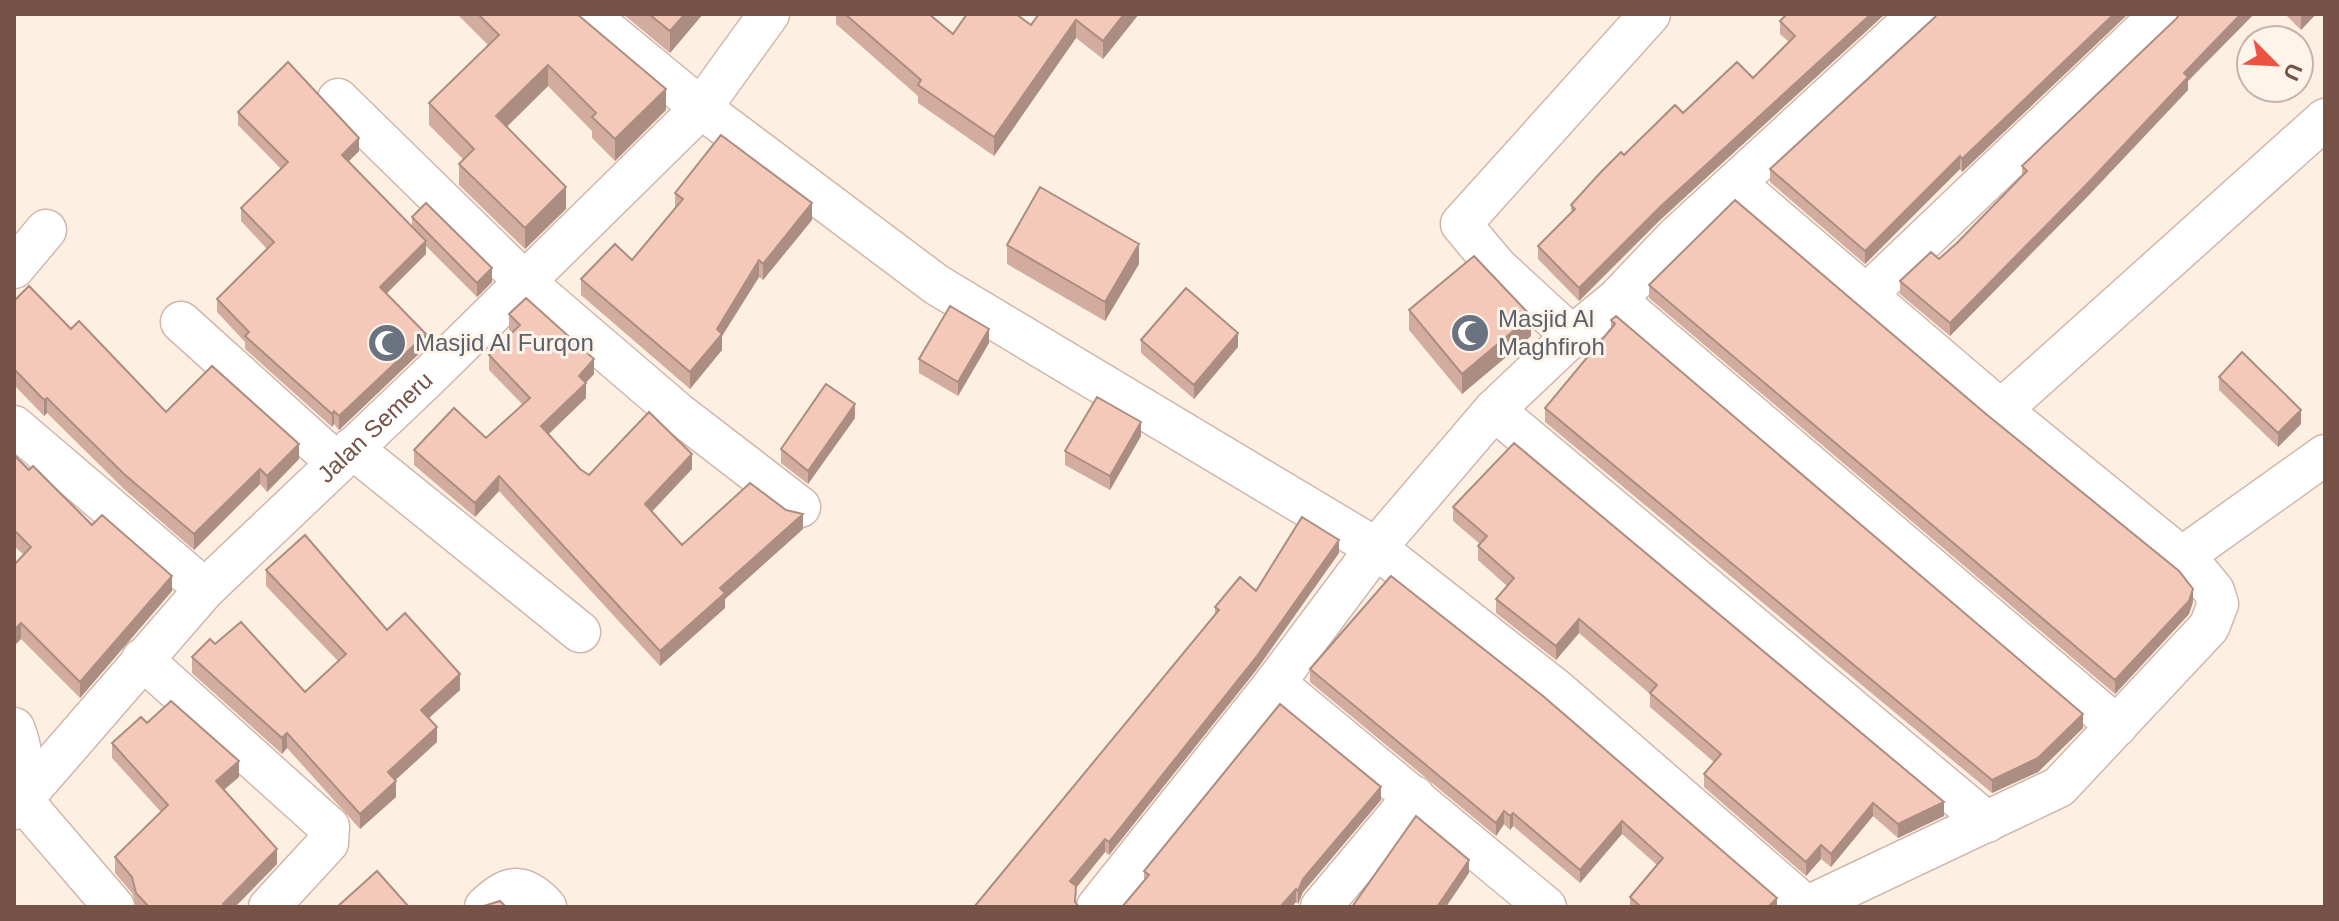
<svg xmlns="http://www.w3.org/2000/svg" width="2339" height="921" viewBox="0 0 2339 921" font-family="Helvetica,sans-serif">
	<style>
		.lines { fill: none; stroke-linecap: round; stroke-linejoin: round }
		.minor-casing { stroke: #d1b7ab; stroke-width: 43 }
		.minor { stroke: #fff; stroke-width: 40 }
		.wall { fill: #d2ad9f }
		.shaded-wall { fill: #ab8d82 }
		.building { fill: #f4c9b9; stroke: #ab8d82; stroke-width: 2 }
		.labels { text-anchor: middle; stroke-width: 6; stroke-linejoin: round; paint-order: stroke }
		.worship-label { font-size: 24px; fill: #5b616d; stroke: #fff4e9; text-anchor: start }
		.street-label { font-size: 24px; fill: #765247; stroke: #fff4e9 }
	</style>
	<rect width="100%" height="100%" fill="#fdefe2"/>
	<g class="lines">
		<g class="minor-casing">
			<g id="minor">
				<path d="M587,14L701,108L937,285L1376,548L1558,691L1807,907"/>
				<path d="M338,99L525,282L678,413L800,507"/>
				<path d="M1735,183L2001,410L2195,568L2214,591L2218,604L2209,627L2059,787L1808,906"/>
				<path d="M14,268L46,230"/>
				<path d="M1865,296L2161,14"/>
				<path d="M1616,300L2117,726"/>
				<path d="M181,322L336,462"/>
				<path d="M1572,336L1497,267L1461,224L1650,14"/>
				<path d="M1494,410L1987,822"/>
				<path d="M2001,410L2325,119"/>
				<path d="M14,426L205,589"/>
				<path d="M352,448L580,632"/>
				<path d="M2182,557L2325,455"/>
				<path d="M142,659L329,827L328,843L269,907"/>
				<path d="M1275,683L1546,907"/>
				<path d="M14,728C23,749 24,766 14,787"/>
				<path d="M22,800L114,907"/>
				<path id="s1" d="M14,809L205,589L427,378L701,108L769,14"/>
				<path d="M485,907C509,884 523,882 546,907"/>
				<path d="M1097,907L1275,683L1376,548L1494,410L1572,336L1616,300L1676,237L1919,14"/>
				<path d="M1321,907L1414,796"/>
			</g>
		</g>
		<use href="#minor" class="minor"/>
	</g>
	<path class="wall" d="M457,14H577L666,110L615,161L592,138V131L548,86L507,127L566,209L525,249L459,185V164L463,159L429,125V103L488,45Z
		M623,14H703L670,53Z
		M836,14H929L953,34L1031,25L1039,14H1139L1103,59L1076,38L994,156L918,103V96L836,24Z
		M1885,14L1660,220L1579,301L1538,259V246L1571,214V205L1624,155L1683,113L1753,78L1789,42L1780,34V21Z
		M1937,14H2128L1962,172L1960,169L1865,264L1770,182V169L1935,17Z
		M2179,14H2254L2188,81V90L2088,196L1950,336L1900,294V281L1939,259L1957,243L2022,177V166L2177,18Z
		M2285,14H2316L2301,30Z
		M238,112L359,151L349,161L412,226V217L492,282L477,297L426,246V254L386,294L426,347L339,430L334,424L332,427L245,349V342L217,312V299L267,249L241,221V208L281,169L238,125Z
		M675,193L812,220L763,280L759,277L722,336V350L690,389L581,295V279L632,260L675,209Z
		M1007,245L1139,264L1105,321L1007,264Z
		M1649,285L2193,602L2189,614L2115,694L1649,298Z
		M14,301L71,329L166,412L299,459L267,492L260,484L194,550L124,489L47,413L44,416L14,385Z
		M1409,310L1531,336L1462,394L1409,330Z
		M509,314L594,374L586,383V398L549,434L580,469L589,475L692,469L652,511L682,545L803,529L725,599V608L660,666L499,491L475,517L414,465V450L486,438L523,405L489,370V355L512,333L509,329Z
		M1611,320L2083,728L2038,772L1992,793L1545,422V408L1611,329Z
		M1141,340L1238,347L1194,399L1141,353Z
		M989,343L958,396L919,373V359Z
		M2219,377L2301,424L2278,447L2219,390Z
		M855,418L808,484L781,463V449Z
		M1141,436L1110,490L1065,465V451Z
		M14,455L92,525L172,591L80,698L21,639L14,646L24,555L14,546Z
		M1453,507L1944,816L1898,838L1873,816L1831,867L1821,859L1806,876L1704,787V774L1714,762L1650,707V694L1579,633L1556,660L1496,613V599L1507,586L1478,560V546L1480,544L1453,521Z
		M1339,553L1257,669L1109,855L1105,852L1076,888V902L974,907L1215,615V607L1256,591Z
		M266,570L387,630L460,690L429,718L437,742L395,780L396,797L360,829L287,748L282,754L192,673V657L215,644L305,692L338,661L266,586Z
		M1391,576L1777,907H1630V897L1657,865L1622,834L1580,883L1513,826L1510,830L1504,824L1496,836L1310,682V669Z
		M147,723L239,777L224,790L277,864L235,907H136L132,893L115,873V857L161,812L112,758V743Z
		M1381,800L1303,892L1298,904L1296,902L1144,880V871Z"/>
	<path class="shaded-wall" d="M685,14H703L670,53V31Z
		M1124,14H1139L1103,59V41Z
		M1871,14H1885L1660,220L1579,301V288L1660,207Z
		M2114,14H2128L1962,172V159Z
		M2241,14H2254L2188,81V90L2088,196L1950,336V323L2184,73Z
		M2304,14H2316L2301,30V17Z
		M1076,20V38L994,156V137Z
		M548,65V86L496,137V116Z
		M666,89V110L615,161V139Z
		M359,138V151L342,168V155Z
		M1960,156V169L1865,264V251Z
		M566,187V209L525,249V228Z
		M812,203V220L763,280V264Z
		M426,241V254L380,300V287Z
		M1139,244V264L1105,321V302Z
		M759,260V277L722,336V350L690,389V372Z
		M492,268V282L477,297V283Z
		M1531,316V336L1462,394V374Z
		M989,329V343L958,396V382Z
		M1238,333V347L1194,399V385Z
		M426,334V347L339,430V416Z
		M594,359V374L582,386L586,383V398L541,441V426L579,376Z
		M47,398V413L44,416V400Z
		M855,404V418L808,484V471Z
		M2301,410V424L2278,447V433Z
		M334,411V424L332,427V414Z
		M1141,422V436L1110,490V476Z
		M299,444V459L267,492V476Z
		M692,454V469L645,519V504Z
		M260,469V484L194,550V534Z
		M499,476V491L475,517V503Z
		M803,514V529L725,599V608L660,666V651L720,588Z
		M1339,540V553L1257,669L1109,855V842Z
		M172,576V591L80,698V682Z
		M2193,589V602L2189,614L2115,694V680Z
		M1579,619V633L1556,660V646Z
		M21,623V639L14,646V630Z
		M460,674V690L421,725V710Z
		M2083,714V728L2038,772L1992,793V780Z
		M437,727V742L388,787V772Z
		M287,733V748L282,754V738Z
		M239,761V777L216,796V781Z
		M396,781V797L360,829V814Z
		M1381,787V800L1303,892L1298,904V891L1303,879Z
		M1944,802V816L1898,838V824Z
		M1873,803V816L1831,867V854Z
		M1504,811V824L1496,836V823Z
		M1513,813V826L1510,830V816Z
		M1622,821V834L1580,883V870Z
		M1105,839V852L1076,888L1070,881Z
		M1821,845V859L1806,876V862Z
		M277,849V864L235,907H223V904Z
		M1469,860V873L1446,907H1437Z
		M1296,889V902L1292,907H1280Z
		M1777,898V907H1768Z"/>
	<path class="building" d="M478,14H577L666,89L615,139L592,117L596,113L548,65L496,116L566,187L525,228L459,164L474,149L429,103L499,35Z
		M649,14H685L670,31Z
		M845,14H929L953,34L967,14H1016L1031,25L1039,14H1124L1103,41L1076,20L994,137L918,85L921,80Z
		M1787,14H1871L1660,207L1579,288L1538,246L1575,209L1571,205L1600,173L1621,152L1624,155L1675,105L1683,113L1737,62L1753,78L1795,36L1780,21Z
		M1937,14H2114L1962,159L1960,156L1865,251L1770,169L1935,17Z
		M2179,14H2241L2184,73L2188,77L2088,183L1950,323L1900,281L1931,252L1939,259L1957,243L2027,171L2022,166L2177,18Z
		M288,62L359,138L342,155L426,241L380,287L426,334L339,416L334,411L332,414L245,336L249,332L217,299L274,242L241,208L288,162L238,112Z
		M721,135L812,203L763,264L759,260L717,329L722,334L690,372L581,279L615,244L632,260L683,199L675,193Z
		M1040,187L1139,244L1105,302L1007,245Z
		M1735,200L1986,414L2179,571L2193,589L2189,601L2115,680L1649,285Z
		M426,203L492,268L477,283L412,217Z
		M1474,256L1531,316L1462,374L1409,310Z
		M29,286L71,329L79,321L166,412L212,366L299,444L267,476L260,469L194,534L124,474L47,398L44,400L14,369V301Z
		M1186,288L1238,333L1194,385L1141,340Z
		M526,298L594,359L579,376L586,383L541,426L580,469L589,475L649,412L692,454L645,504L682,545L750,483L786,510L803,514L720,588L725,593L660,651L499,476L475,503L414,450L454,408L486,438L530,398L489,355L520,325L509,314Z
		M950,306L989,329L958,382L919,359Z
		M1616,316L2083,714L2038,758L1992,780L1545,408L1615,324L1611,320Z
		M2242,352L2301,410L2278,433L2219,377Z
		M826,384L855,404L808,471L781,449Z
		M1097,397L1141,422L1110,476L1065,451Z
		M1514,443L1944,802L1898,824L1873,803L1831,854L1821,845L1806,862L1704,774L1721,754L1650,693L1657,685L1579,619L1556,646L1496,599L1514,578L1478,546L1487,536L1453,507Z
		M14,455L29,470L33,466L92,525L102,515L172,576L80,682L21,623L14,630V565L31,547L14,530Z
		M1302,517L1339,540L1257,656L1109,842L1105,839L1070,881L1076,886L1075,902L1079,907H974L1219,610L1215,607L1240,577L1256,591Z
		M305,535L387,630L405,613L460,674L421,710L437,727L388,772L396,781L360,814L287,733L282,738L192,657L210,639L215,644L241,622L305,692L346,654L266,570Z
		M1391,576L1543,696L1777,898L1768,907H1641L1630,897L1663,858L1622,821L1580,870L1513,813L1510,816L1504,811L1496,823L1310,669Z
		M171,701L239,761L216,781L277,849L223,904L226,907H149L136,893L132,877L115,857L168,805L112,743L141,717L147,723Z
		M1280,704L1381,787L1303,879L1298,891L1296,889L1280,907H1122L1149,875L1144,871Z
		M1416,816L1469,860L1437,907H1352Z
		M377,871L409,907H337Z
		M500,901L506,907H483L484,906Z"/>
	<defs>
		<g id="mosque-disc" transform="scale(2)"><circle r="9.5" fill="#6b7280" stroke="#fff4e9"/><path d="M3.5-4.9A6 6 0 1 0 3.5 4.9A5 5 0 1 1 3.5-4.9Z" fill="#fff"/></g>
	</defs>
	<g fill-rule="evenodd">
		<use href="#mosque-disc" x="1470" y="333"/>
		<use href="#mosque-disc" x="387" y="343"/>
	</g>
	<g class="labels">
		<g class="worship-label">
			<text x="1498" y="327">Masjid Al<tspan x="1498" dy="28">Maghfiroh</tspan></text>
			<text x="415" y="351">Masjid Al Furqon</text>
		</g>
		<g class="street-label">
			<text dy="8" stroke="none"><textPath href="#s1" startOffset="526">Jalan Semeru</textPath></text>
		</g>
	</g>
	<rect width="2339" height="921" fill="none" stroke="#765247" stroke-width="32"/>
	<g transform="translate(2275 64) rotate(114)"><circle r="38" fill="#fff4e9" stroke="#c8b3a8" stroke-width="2"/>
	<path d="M0-6L14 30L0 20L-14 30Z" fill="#ec5342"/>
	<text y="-12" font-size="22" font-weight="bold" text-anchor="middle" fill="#765247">U</text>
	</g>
</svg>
